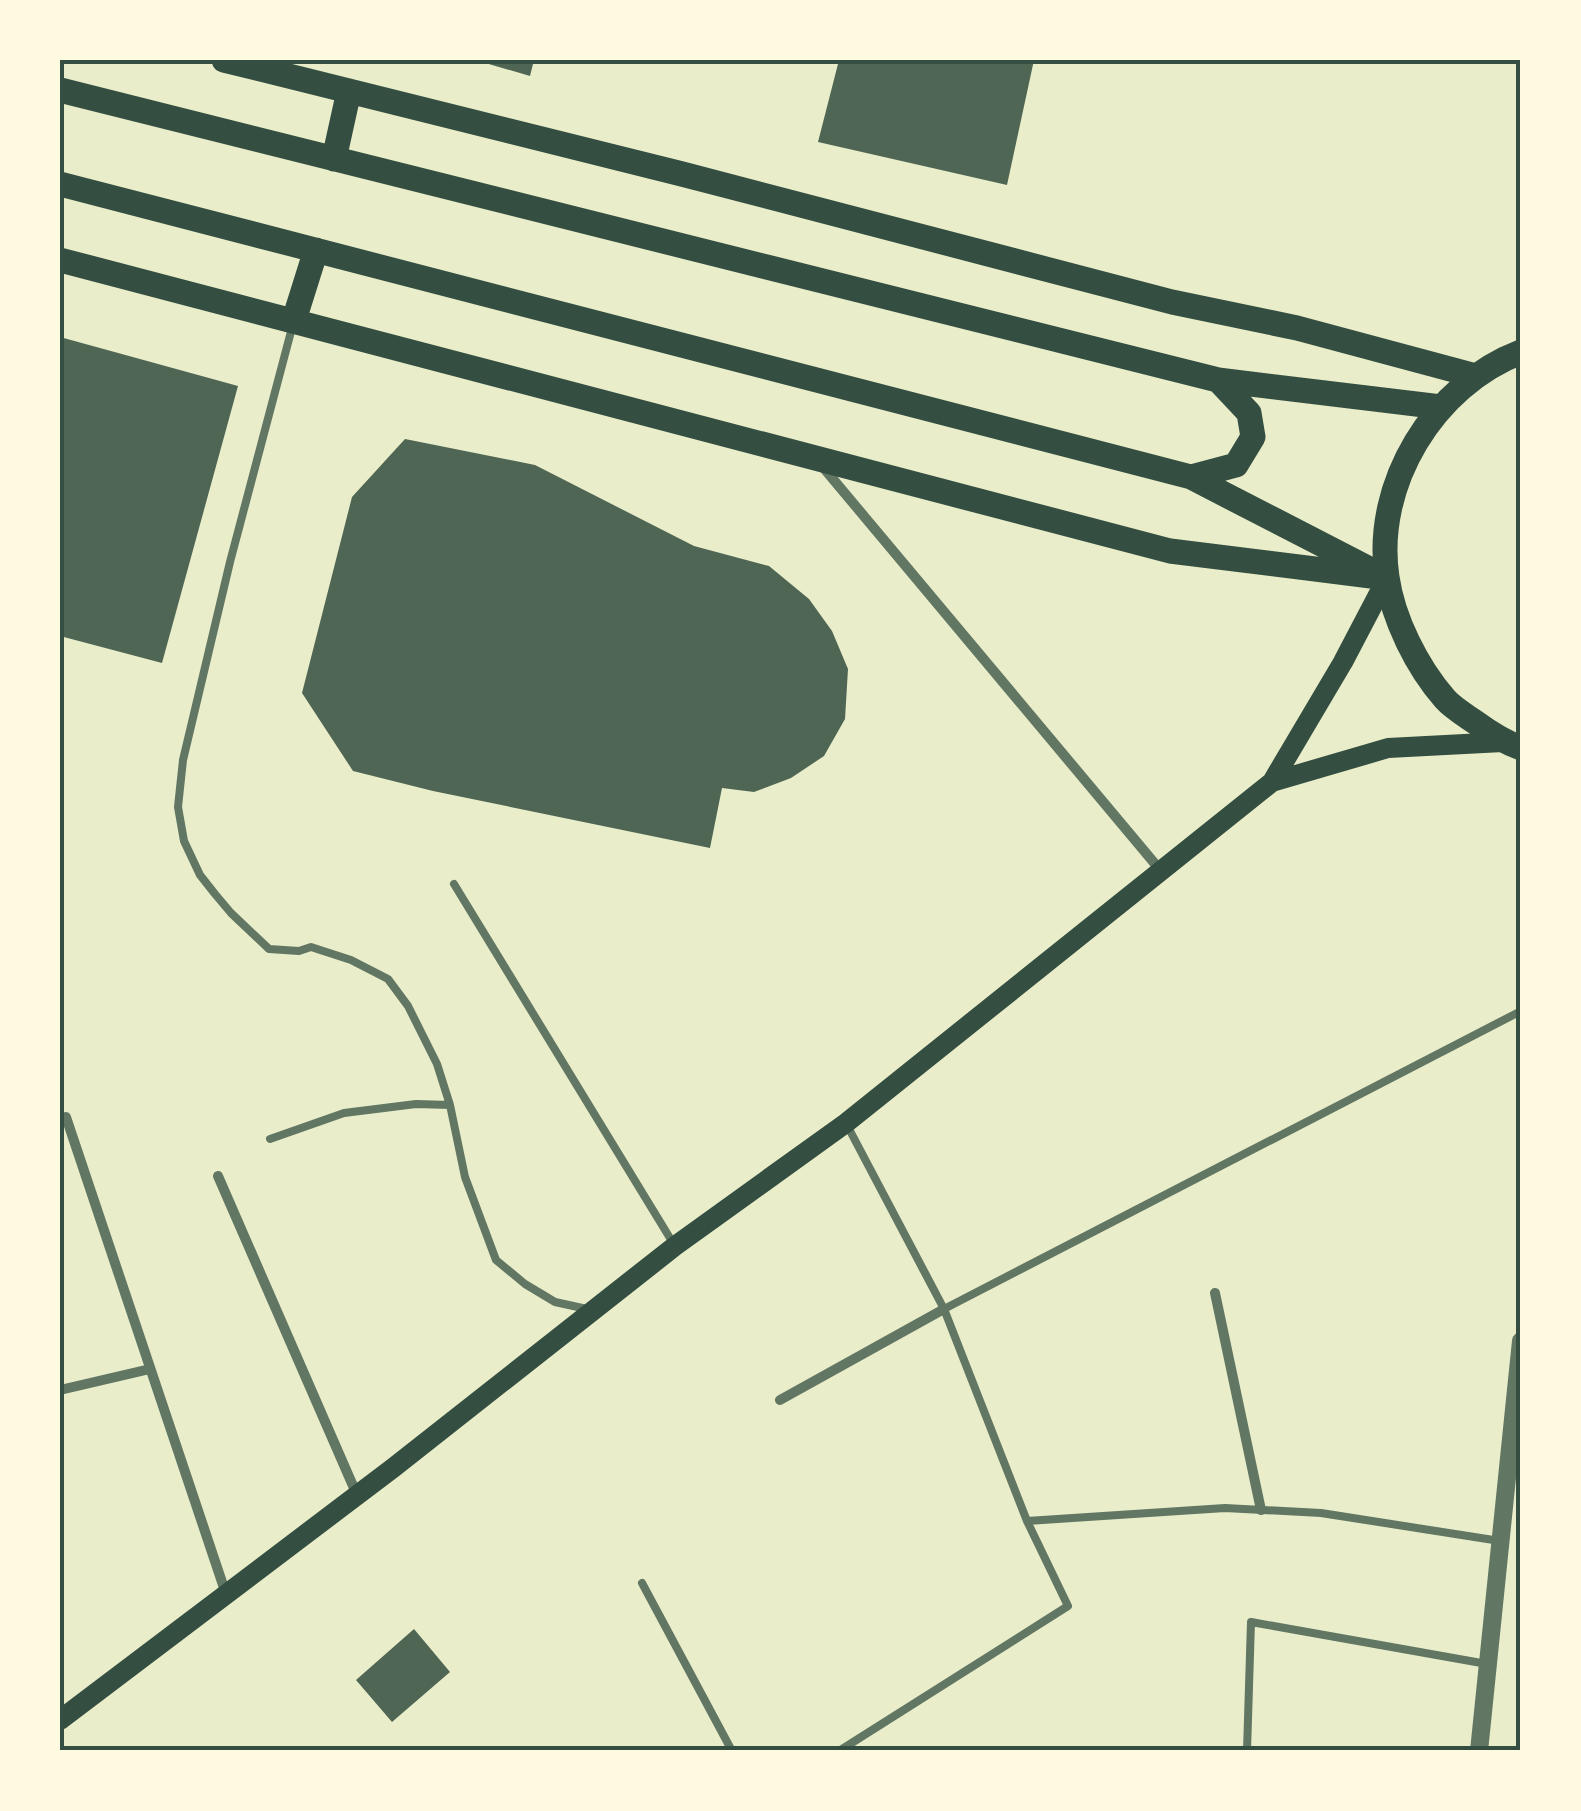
<svg xmlns="http://www.w3.org/2000/svg" width="1581" height="1811" viewBox="0 0 1581 1811" font-family="Inter,sans-serif">
	<style>
		.building { fill: #4f6655 }
		.lines { fill: none; stroke-linecap: round; stroke-linejoin: round }
		.service { stroke: #617663; stroke-width: 8 }
		.minor { stroke: #617663; stroke-width: 10 }
		.tertiary { stroke: #617663; stroke-width: 18 }
		.secondary { stroke: #344e41; stroke-width: 20 }
		.primary { stroke: #344e41; stroke-width: 25 }
		.neatline { fill: none; stroke: #344e41; stroke-width: 4 }
	</style>
	<rect width="100%" height="100%" fill="#e9edc9"/>
	<path class="building" d="M475,60H534L530,76Z
		M839,60H1034L1007,185L818,142Z
		M60,337L238,386L162,663L60,636Z
		M405,439L535,465L694,546L769,566L809,599L832,631L848,669L845,719L824,756L791,778L754,792L722,788L710,848L433,791L353,771L302,693L352,497Z
		M414,1629L450,1672L392,1722L356,1680Z"/>
	<g class="lines">
		<path class="service" d="M293,324L230,562L183,760L178,807L184,841L200,875L215,894L231,913L269,949L299,951L311,947L351,960L388,979L408,1006L437,1064L450,1105L465,1177L496,1260L525,1284L555,1302L587,1309
			M454,884L673,1243
			M270,1139L344,1113L416,1104L450,1105
			M944,1309L1521,1011
			M1027,1521L1225,1508L1321,1513L1500,1541
			M642,1583L732,1751
			M839,1751L1068,1606L1027,1521L944,1309L848,1127
			M1247,1751L1251,1622L1487,1664"/>
		<path class="minor" d="M822,466L1161,871
			M66,1117L226,1594
			M218,1176L357,1495
			M1215,1293L1261,1510
			M60,1390L150,1369
			M780,1400L944,1309"/>
		<path class="tertiary" d="M1479,1751L1521,1341"/>
		<path class="secondary" d="M1272,782L1388,748L1503,742
			M60,1720L393,1468L675,1246L846,1123L1272,782L1343,662L1387,578"/>
		<path class="primary" d="M224,60L682,174L1172,302L1297,328L1476,376
			M60,90L1218,380L1441,407
			M334,159L349,91
			M60,184L1191,477L1387,578
			M60,260L1170,551L1371,576
			M294,320L316,250
			M1521,352C1434,385 1373,484 1387,577C1393,619 1417,667 1445,699C1453,708 1465,715 1475,722C1490,733 1504,742 1521,748
			M1191,477L1236,465L1253,437L1249,413L1218,380"/>
	</g>
	<rect width="1581" height="1811" fill="none" stroke="#fefae0" stroke-width="125"/>
	<rect x="62" y="62" width="1456" height="1686" class="neatline"/>
</svg>
